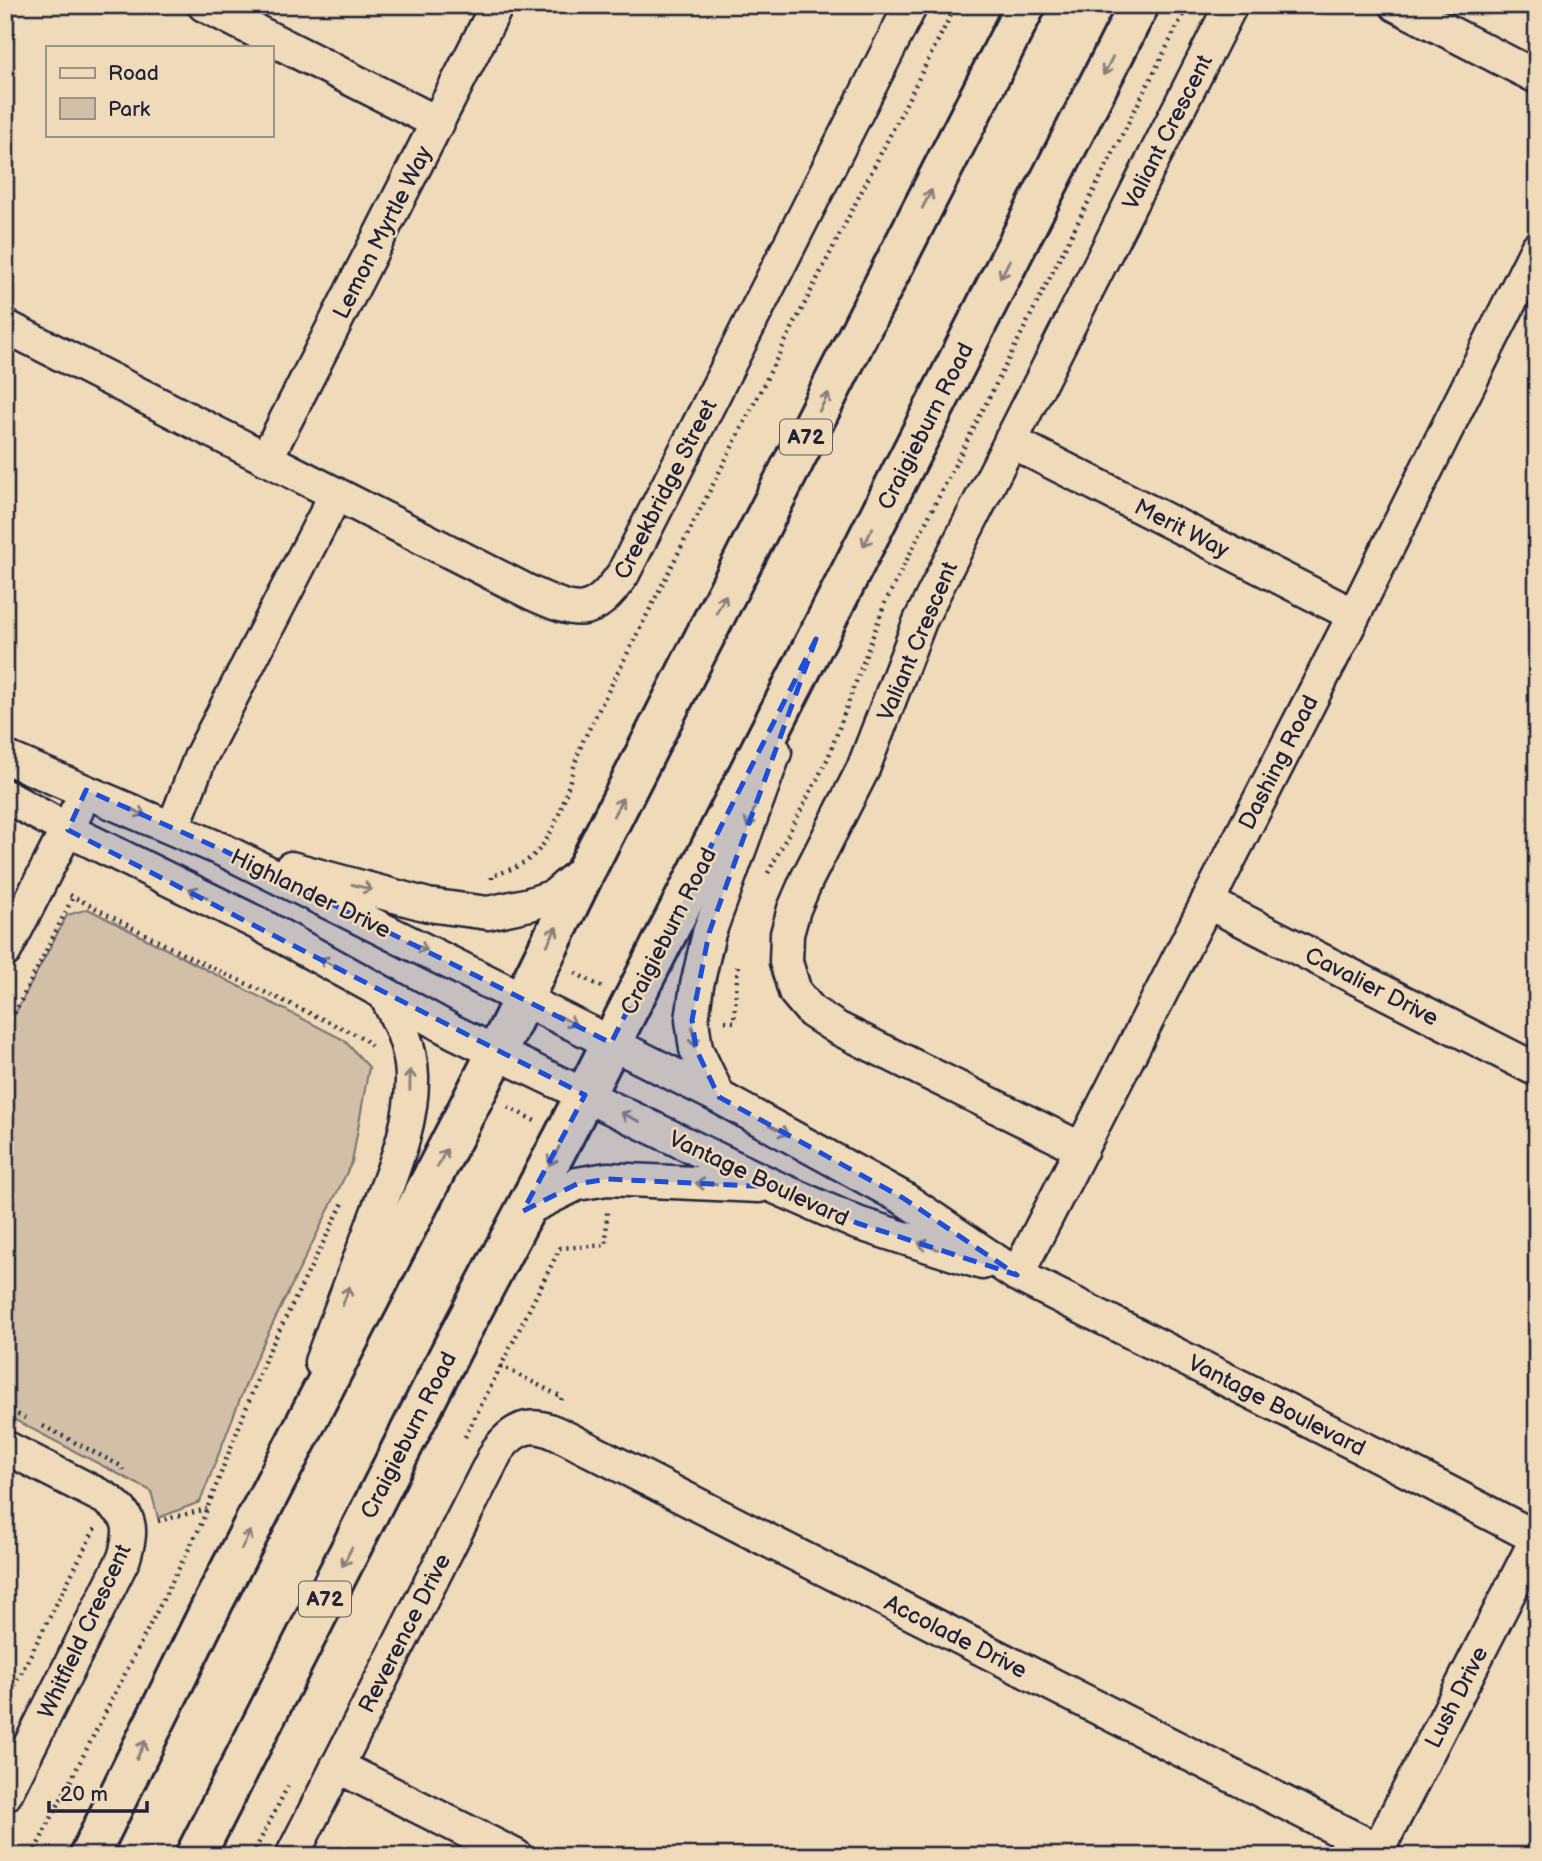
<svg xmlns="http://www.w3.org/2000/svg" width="1542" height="1861" viewBox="0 0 1542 1861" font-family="'Balsamiq Sans',sans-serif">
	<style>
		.green { fill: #d1c0a7; stroke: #7a7171; stroke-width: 2 }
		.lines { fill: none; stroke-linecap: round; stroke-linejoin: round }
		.minor-casing { stroke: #22223b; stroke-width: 37 }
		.major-casing { stroke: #22223b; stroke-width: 44 }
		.path { stroke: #22223b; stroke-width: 4.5; stroke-dasharray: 2 5; stroke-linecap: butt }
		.minor { stroke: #efdbb9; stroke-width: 32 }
		.major { stroke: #efdbb9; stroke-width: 38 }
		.oneway { stroke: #887e7a }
		.marked { fill: #1d4ed8; fill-opacity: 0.2; stroke: #1d4ed8; stroke-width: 5; stroke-dasharray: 14 9; stroke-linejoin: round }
		.labels { text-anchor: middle; stroke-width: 5; stroke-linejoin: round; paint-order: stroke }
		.shield { fill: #efdbb9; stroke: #605a61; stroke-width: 2 }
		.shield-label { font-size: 21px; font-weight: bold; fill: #22223b }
		.street-label { font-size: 23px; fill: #22223b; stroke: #efdbb9 }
	</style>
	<rect width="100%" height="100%" fill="#efdbb9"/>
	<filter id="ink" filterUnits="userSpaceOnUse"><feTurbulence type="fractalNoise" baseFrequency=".0143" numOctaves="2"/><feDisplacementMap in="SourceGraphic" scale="14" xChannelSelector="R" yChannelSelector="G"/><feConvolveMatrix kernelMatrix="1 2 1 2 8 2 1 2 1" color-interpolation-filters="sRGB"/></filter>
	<g filter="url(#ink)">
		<path class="green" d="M88,909L344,1040L369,1067L352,1162L256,1358L200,1502L158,1518L151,1491L5,1415V1033L67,915Z"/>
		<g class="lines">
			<g class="minor-casing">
				<path id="minor" d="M204,5L438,123
					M1396,5L1537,77
					M5,326L529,592C576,613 591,621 623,574L911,5
					M1010,441L1354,615
					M266,459L497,5
					M5,757L225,851L611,1043L719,1097L903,1198L1017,1275L1375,1454L1537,1538
					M5,796L68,830L259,924L454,1032L775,1187L857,1223L982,1263
					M173,828L200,758L336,494
					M291,868L428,905L488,913L530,904L554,896L583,871
					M1207,902L1537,1070
					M5,951L77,810
					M719,1097L696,1049L692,1020L697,985L709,933L775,752
					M1082,1149L837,1028L812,1012L795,992L786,962L787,934L794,909L807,879L863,769L920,621L940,581L1231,5
					M523,1211L577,1184L607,1179L759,1186
					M1017,1275L1354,615L1537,248
					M321,1362C339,1315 356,1268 374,1221C391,1174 413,1127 412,1076C411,1046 399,1021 385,995
					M5,1447L105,1498C132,1516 133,1527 124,1558L5,1795
					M337,1766L516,1856
					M292,1856L497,1451C527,1410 551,1431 588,1449L1378,1850
					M1375,1856L1537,1538"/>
			</g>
			<g class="major-casing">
				<path id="major" d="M89,1856L214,1601L497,1052L587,868L1026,5
					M195,1856L455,1343L564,1136L1139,5"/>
			</g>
			<path class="path" d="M768,873L828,758L885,603L1188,5
				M492,879V876C507,871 524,865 536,853C563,825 568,777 583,741L956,5
				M70,895L185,955L363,1038L371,1046
				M575,973L602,987
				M725,1021L734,1022L738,963
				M5,1032L73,897
				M508,1107L535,1121
				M561,1400L562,1397L501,1366L560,1248L606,1245L607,1211
				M5,1408L25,1418
				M43,1426L121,1466L123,1470
				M465,1437L501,1366
				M158,1521L207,1509
				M5,1705L95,1528
				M32,1856L200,1527L266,1357L343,1203
				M252,1856L290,1782"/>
			<use href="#minor" class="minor"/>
			<use href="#major" class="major"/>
		</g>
		<defs><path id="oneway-shaft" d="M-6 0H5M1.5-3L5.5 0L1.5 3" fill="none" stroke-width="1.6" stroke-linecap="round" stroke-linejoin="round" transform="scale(1.75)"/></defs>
		<g class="oneway">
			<use href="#oneway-shaft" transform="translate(1108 66) rotate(117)"/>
			<use href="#oneway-shaft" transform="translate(927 199) rotate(-63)"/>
			<use href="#oneway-shaft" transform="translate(1005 269) rotate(117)"/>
			<use href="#oneway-shaft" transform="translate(824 402) rotate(-63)"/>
			<use href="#oneway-shaft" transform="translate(868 537) rotate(117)"/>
			<use href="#oneway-shaft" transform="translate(721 604) rotate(-63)"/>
			<use href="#oneway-shaft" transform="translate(618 807) rotate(-63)"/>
			<use href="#oneway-shaft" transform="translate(136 811) rotate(24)"/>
			<use href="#oneway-shaft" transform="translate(751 818) rotate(110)"/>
			<use href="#oneway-shaft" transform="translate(362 887) rotate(15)"/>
			<use href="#oneway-shaft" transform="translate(198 893) rotate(-154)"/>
			<use href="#oneway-shaft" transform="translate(552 936) rotate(-63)"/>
			<use href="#oneway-shaft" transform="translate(418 946) rotate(26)"/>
			<use href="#oneway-shaft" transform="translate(328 963) rotate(-150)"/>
			<use href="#oneway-shaft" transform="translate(567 1020) rotate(27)"/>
			<use href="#oneway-shaft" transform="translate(694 1037) rotate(82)"/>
			<use href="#oneway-shaft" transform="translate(410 1080) rotate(-89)"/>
			<use href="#oneway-shaft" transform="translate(630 1117) rotate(-154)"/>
			<use href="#oneway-shaft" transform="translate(779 1130) rotate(28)"/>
			<use href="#oneway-shaft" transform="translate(554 1156) rotate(119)"/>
			<use href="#oneway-shaft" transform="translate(442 1158) rotate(-63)"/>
			<use href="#oneway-shaft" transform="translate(706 1184) rotate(-177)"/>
			<use href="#oneway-shaft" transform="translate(928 1246) rotate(-162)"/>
			<use href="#oneway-shaft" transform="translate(346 1296) rotate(-70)"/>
			<use href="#oneway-shaft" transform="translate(246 1540) rotate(-63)"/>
			<use href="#oneway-shaft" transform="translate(347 1557) rotate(117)"/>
			<use href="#oneway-shaft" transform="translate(141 1750) rotate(-64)"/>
		</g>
	</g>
	<path class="marked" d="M816,639L709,933L692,1020L696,1049L719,1097L903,1198L1017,1275L857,1223L775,1187L607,1179L577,1184L523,1211L585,1095L68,830L86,790L225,851L611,1043Z"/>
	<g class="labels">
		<g class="shield">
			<rect x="780" y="419.5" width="52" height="35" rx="5"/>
			<rect x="299" y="1581.5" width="52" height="35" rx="5"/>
		</g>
		<g class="shield-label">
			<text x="806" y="444">A72</text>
			<text x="325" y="1606">A72</text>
		</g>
		<g class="street-label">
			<text transform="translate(1167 132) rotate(-63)" y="8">Valiant Crescent</text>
			<text transform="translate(382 232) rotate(-63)" y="8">Lemon Myrtle Way</text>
			<text transform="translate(925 426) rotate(-63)" y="8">Craigieburn Road</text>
			<text transform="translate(665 489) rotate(-63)" y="8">Creekbridge Street</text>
			<text transform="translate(1182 528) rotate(27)" y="8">Merit Way</text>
			<text transform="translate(917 641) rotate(-67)" y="8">Valiant Crescent</text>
			<text transform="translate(1278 762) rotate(-63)" y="8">Dashing Road</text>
			<text transform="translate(311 893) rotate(26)" y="8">Highlander Drive</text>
			<text transform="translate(668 931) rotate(-63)" y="8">Craigieburn Road</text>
			<text transform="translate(1372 986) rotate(27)" y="8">Cavalier Drive</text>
			<text transform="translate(759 1178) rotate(25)" y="8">Vantage Boulevard</text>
			<text transform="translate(1277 1405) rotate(27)" y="8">Vantage Boulevard</text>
			<text transform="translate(408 1435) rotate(-63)" y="8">Craigieburn Road</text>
			<text transform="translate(84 1631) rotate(-65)" y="8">Whitfield Crescent</text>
			<text transform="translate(404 1633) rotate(-63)" y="8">Reverence Drive</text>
			<text transform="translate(956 1636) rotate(27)" y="8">Accolade Drive</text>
			<text transform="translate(1456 1697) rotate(-63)" y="8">Lush Drive</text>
		</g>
	</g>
	<rect width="1542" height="1861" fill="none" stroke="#efdbb9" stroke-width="28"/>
	<rect x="14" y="14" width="1514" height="1833" fill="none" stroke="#22223b" stroke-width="2.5" filter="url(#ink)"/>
	<rect x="46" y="46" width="228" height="91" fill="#efdbb9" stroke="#9d9187" stroke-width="2"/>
	<rect x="60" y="68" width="35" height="10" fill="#efdbb9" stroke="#9d9187" stroke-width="2"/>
	<text x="108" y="80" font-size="21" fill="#22223b">Road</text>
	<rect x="60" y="98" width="35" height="21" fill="#d1c0a7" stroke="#9d9187" stroke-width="2"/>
	<text x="108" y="116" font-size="21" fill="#22223b">Park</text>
	<path d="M49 1801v10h98v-10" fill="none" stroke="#22223b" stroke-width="3.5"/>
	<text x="60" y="1801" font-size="21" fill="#22223b" stroke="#efdbb9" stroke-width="5" paint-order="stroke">20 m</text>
</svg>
